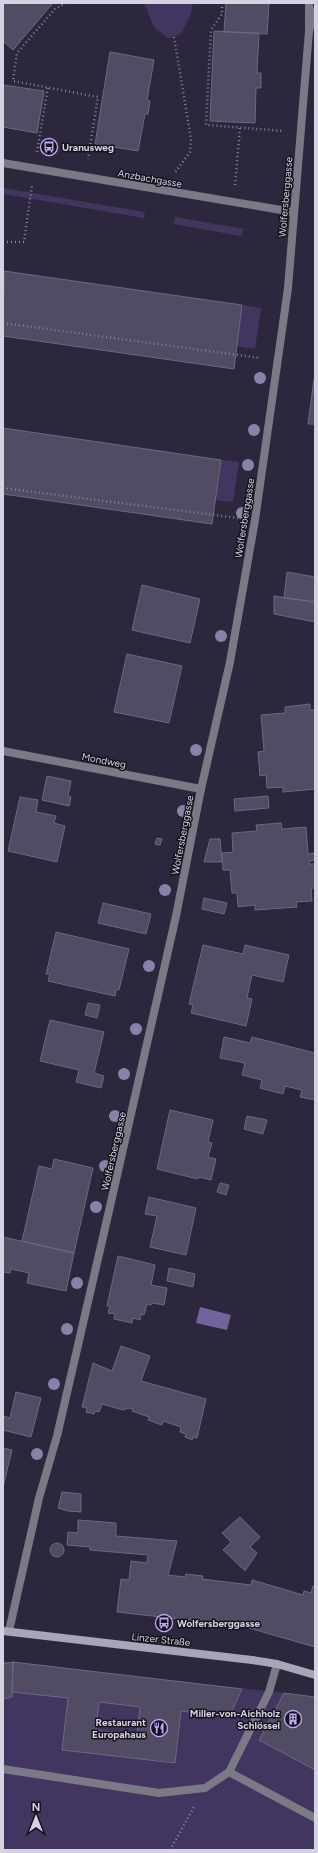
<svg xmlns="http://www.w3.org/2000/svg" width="318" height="1853" viewBox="0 0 318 1853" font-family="Figtree,sans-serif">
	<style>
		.green { fill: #423560 }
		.water { fill: #73639c }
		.building { fill: #514b63; stroke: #6d6780; fill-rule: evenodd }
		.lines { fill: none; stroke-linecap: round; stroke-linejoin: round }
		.path { stroke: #868294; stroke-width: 2.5; stroke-dasharray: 1 3; stroke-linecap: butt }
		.service { stroke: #7b7985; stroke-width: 8 }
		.minor { stroke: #7b7985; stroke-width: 8 }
		.tertiary { stroke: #7b7985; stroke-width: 8 }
		.secondary { stroke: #a9a5b7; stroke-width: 8 }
		.tree { fill: #8a81a8 }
		.labels { text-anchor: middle; stroke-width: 3; stroke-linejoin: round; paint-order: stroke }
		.poi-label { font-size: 10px; font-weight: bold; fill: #d5d2e1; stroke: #15121c; text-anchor: start }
		.street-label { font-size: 10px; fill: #d5d2e1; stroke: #15121c }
	</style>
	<rect width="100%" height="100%" fill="#2d273e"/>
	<path class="green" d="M144,3H193L191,14L180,35L168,38L154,27Z
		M3,188L145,212L144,218L3,194Z
		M175,217L244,229L241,236L173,224Z
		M242,305L261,308L255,349L236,346Z
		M221,460L239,462L233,502L215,500Z
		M3,1661L284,1693L315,1697V1850H3Z"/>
	<path class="water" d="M200,1307L231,1315L227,1330L196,1323Z"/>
	<path class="building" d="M3,3H53L13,50L3,41Z
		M226,3H269L267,34L224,32Z
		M214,31L259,33L257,73H261V88H256L255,123L210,121Z
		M110,52L154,60L147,100L150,101L148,114H145L138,151L95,144Z
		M3,85L44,91L37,133L3,127Z
		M4,271L242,305L234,369L3,336Z
		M315,372V424H308Z
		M3,428L221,460L212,524L3,494Z
		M287,572L315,577V602L284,598Z
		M142,585L200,599L190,643L132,630Z
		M274,596L315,602V622L274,614Z
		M127,654L182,666L169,723L114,712Z
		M310,704V710H315V789L283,792V787L267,788L266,775L260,776L258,752L264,751L261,715L285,713V707Z
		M47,776L71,781L68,796L71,797L69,806L42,800Z
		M268,796L269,808L235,811L234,799Z
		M20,797L38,800L36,812L56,816L54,823L65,826L57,862L8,851Z
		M281,823L282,829L306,827L308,854L315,853V860L309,861V864H315V888H311L312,901L296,902L297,907L255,910V905L238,907L237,893H232L230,870H223L222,853L233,852L232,833L257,831L256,825Z
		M157,838L162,839L160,845L155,844Z
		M210,839H220L222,862H204Z
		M204,898L227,903L224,914L202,909Z
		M103,903L151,914L146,934L98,923Z
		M56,932L129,949L119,990H116L115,996L48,981L50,974H46Z
		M203,945L243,954L245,945L289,955L283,982L252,975L247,998L252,999L246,1026L191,1013L193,1005L189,1004Z
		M88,1003L100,1005L97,1018L85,1015Z
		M50,1020L104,1032L94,1073L104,1076L101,1088L76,1082L79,1070L40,1061Z
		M224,1037L250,1043L252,1037L315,1053V1100L300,1097L302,1090L285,1086L283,1094L260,1088L262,1080L242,1075L245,1063L220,1058Z
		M170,1110L213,1120L208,1142L212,1143L208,1157L216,1159L211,1180L199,1177L198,1179L157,1169Z
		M247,1116L267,1120L263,1134L244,1129Z
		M54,1159L93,1168L74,1253L22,1241L39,1166L52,1169Z
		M220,1183L229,1185L226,1195L217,1192Z
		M149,1197L196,1208L186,1255L150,1247L157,1216L145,1214Z
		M3,1237L74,1253L66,1291L27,1283L29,1273L11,1269L10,1273L3,1272Z
		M118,1256L155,1265L151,1285L167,1288L164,1305L152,1303L151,1305L147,1304L144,1315L141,1314L140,1320L133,1318L132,1323L114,1319L115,1314L108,1313L110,1306H107Z
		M169,1268L195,1274L193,1287L167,1281Z
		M121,1346L150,1356L141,1381L206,1399L197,1438L193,1437L192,1440L185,1437L186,1434L180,1432L181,1427L163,1421L162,1425L148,1420L149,1417L132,1411L133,1409L128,1408L123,1410L102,1404L99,1412L95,1411L94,1414L86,1412L87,1408L82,1407L93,1363L112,1371Z
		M16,1392L41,1398L31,1437L3,1430V1416L10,1418Z
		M3,1448L12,1450L3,1487Z
		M62,1492L81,1494V1512L68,1511L58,1508Z
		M240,1517L260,1537L250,1547L257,1553L245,1571L223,1550L231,1542L222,1533Z
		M78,1520L116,1523V1536L177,1541L168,1575L185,1577L186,1574L203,1576L202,1579L251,1585L252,1580L303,1595L304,1591L311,1593L313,1586H315V1647L242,1626L117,1612L121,1579L129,1580L131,1561L147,1563L148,1555L90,1550V1547L67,1545L68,1532L78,1533Z
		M50 1550a7 7 0 1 1 14 0a7 7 0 1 1-14 0Z
		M13,1662L242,1689L229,1717L181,1711L175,1763L62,1750L68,1698L12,1692ZM99,1702L140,1707L137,1735L96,1730Z
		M13,1662L12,1697L3,1699V1664Z
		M284,1693L315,1697V1770L259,1740Z"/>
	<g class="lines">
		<path class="path" d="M66,3L55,9L17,53L13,81L98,97L88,159
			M222,3V14L211,30L206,125L284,131
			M174,37L191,139L190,152L174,174
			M37,152L48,87
			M235,185L240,128
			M3,242H24L32,185
			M3,323L260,358
			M3,488L238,518
			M170,1850L194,1807"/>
		<path class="service" d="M3,1769L159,1793L205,1788L229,1772L269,1692L277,1664
			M229,1772L315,1818"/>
		<path class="minor" d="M309,3V28
			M3,751L201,789"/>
		<path class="tertiary" d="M3,163L293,212
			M9,1631L39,1498L57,1436L106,1224L176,916L201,789L230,662L255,520L288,288L309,31L315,11"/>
		<path class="secondary" d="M3,1631L252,1660L277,1664L315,1675"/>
	</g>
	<g class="tree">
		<circle cx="260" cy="378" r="6"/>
		<circle cx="254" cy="430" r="6"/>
		<circle cx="248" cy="465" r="6"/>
		<circle cx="242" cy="513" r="6"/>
		<circle cx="221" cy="636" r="6"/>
		<circle cx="196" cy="750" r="6"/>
		<circle cx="183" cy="811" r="6"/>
		<circle cx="165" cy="890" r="6"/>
		<circle cx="149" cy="966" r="6"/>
		<circle cx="136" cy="1029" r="6"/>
		<circle cx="124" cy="1074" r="6"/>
		<circle cx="115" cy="1116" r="6"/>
		<circle cx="105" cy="1166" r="6"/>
		<circle cx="96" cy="1207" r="6"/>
		<circle cx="77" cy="1283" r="6"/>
		<circle cx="67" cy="1329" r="6"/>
		<circle cx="54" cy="1384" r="6"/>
		<circle cx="37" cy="1454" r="6"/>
	</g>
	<defs>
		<g id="bus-ring" transform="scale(0.9)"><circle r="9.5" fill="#15121c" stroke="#bda9f5" stroke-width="1.5"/><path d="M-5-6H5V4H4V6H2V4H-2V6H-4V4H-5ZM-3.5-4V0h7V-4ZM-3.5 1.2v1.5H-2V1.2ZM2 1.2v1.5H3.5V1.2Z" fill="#bda9f5"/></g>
		<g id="building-ring" transform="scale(0.9)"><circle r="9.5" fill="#15121c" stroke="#bda9f5" stroke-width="1.5"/><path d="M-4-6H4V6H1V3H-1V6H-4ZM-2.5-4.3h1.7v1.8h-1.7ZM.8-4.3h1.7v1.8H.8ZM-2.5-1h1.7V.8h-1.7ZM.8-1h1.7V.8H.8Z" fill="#bda9f5"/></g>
		<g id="restaurant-ring" transform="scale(0.9)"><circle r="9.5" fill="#15121c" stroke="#bda9f5" stroke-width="1.5"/><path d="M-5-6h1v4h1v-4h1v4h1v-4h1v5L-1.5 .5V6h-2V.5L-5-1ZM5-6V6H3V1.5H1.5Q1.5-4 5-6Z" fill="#bda9f5"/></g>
	</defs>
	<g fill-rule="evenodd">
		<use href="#bus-ring" x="49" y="147"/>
		<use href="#bus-ring" x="164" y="1623"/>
		<use href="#building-ring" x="293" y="1719"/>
		<use href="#restaurant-ring" x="159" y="1728"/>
	</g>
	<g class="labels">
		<g class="poi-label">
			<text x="62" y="151">Uranusweg</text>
			<text x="177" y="1627">Wolfersberggasse</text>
			<text x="280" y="1717" text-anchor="end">Miller-von-Aichholz<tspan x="280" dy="12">Schlössel</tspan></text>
			<text x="146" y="1726" text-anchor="end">Restaurant<tspan x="146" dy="12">Europahaus</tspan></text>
		</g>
		<g class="street-label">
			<text transform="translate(150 178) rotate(10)" y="4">Anzbachgasse</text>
			<text transform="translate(285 197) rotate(-85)" y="4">Wolfersberggasse</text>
			<text transform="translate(244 518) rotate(-81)" y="4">Wolfersberggasse</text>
			<text transform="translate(104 760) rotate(11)" y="4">Mondweg</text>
			<text transform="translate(182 835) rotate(-79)" y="4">Wolfersberggasse</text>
			<text transform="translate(113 1151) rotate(-77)" y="4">Wolfersberggasse</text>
			<text transform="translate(161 1639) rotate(6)" y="4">Linzer Straße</text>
		</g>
	</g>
	<rect width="318" height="1853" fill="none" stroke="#d5d2e1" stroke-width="8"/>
	<g transform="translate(36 1817)" stroke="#15121c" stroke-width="3" paint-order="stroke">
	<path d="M0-3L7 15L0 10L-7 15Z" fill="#d5d2e1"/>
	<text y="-6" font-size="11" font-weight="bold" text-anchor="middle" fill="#d5d2e1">N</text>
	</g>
</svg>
